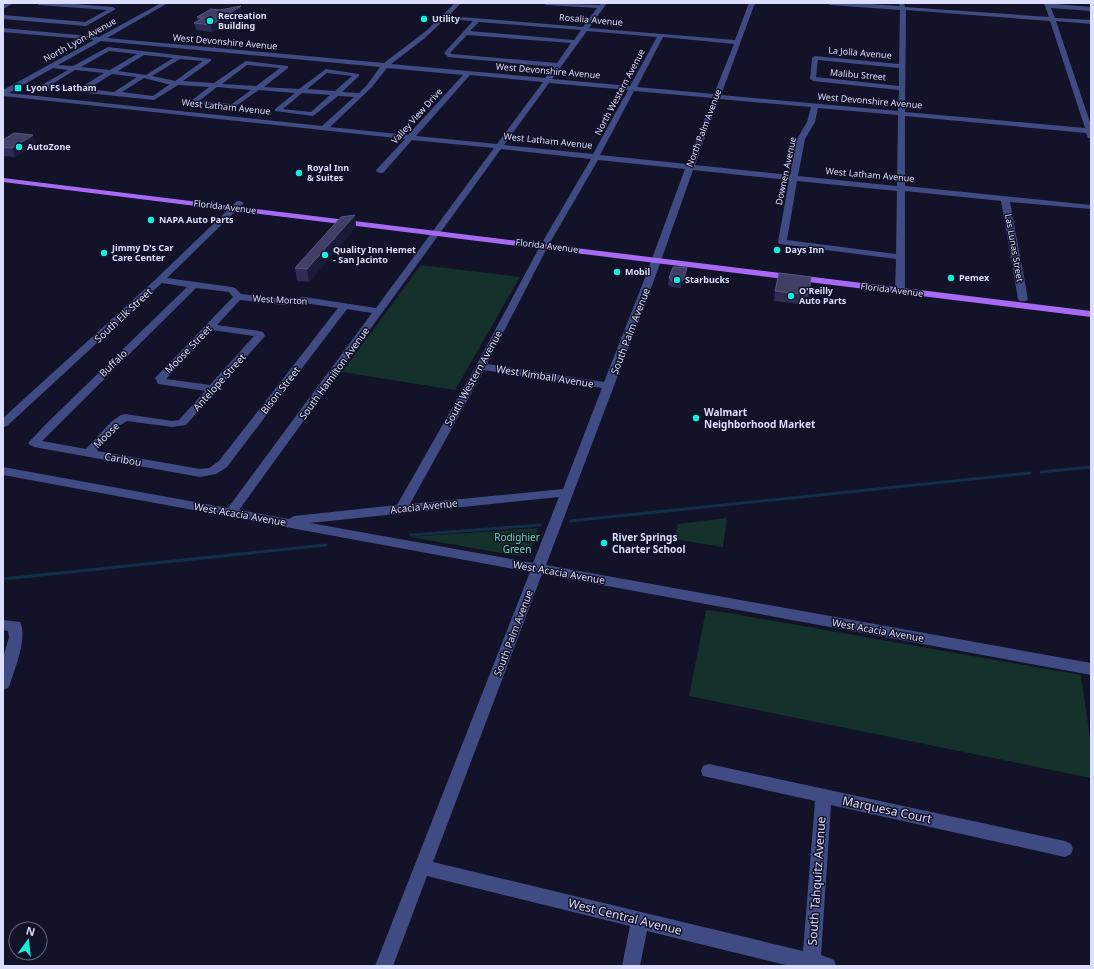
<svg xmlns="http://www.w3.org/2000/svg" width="1094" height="969" viewBox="0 0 1094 969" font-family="'Noto Sans',sans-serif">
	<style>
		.green { fill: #15312b }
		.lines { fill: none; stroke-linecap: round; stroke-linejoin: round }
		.stream { stroke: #112f48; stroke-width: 3 }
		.minor { fill: #414b83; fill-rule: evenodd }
		.major { fill: #a76af4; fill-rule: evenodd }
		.wall { fill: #2d2c54 }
		.shaded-wall { fill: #1a1a3b }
		.building { fill: #403f66; stroke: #58587d }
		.poi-dot { fill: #15eedb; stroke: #121228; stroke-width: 1.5 }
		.labels { text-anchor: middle; stroke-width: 3; stroke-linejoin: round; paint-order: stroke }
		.far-poi-label { font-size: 9px; font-weight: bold; fill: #dbdefc; stroke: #121228; text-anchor: start }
		.far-street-label { font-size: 9px; fill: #dbdefc; stroke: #121228 }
		.street-label { font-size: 10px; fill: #dbdefc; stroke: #121228 }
		.poi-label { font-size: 10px; font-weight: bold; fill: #dbdefc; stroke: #121228; text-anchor: start }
		.park-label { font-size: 10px; fill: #6bd8a8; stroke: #121228 }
		.near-street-label { font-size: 12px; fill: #dbdefc; stroke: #121228 }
	</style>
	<rect width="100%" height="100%" fill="#121228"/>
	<path class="green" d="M421,265L520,277L455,390L342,372Z
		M727,518L723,547L674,539L678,524Z
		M538,528L530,551L519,556L410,537Z
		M706,610L723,612L1081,675L1091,745V778L689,696Z"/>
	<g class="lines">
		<path class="stream" d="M1041,472L1091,467
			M570,521L1030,473
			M411,535L540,525
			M3,579L326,545"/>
		<path class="minor" d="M7,3H14L3,9V5Z
			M36,3H60L113,7L116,9L86,26L3,19V15L85,22L107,10L39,5Z
			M161,3H168L107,38L384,63L426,31L455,3H461L449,16L583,27L597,8L546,5L543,3L600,5L601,3H607L589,28L735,40L749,3H755L721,95L898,111L899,90L813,81L810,79L812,58L815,56L899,64L900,10L830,5L827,3H853L900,6L898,3H904L905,7L1049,17L1044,3L1091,7V11L1051,8L1055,18L1091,20V24L1056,21L1091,125V138H1088L1086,133L905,116V186L1091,205V209L1010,202L1028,299L1026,301H1020L1018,299L1001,201L905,191V291L900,294L895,291L896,259L779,244L778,242L789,180L693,170L653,283L546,565L1091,663V675L542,574L433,862L803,951L815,801L703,776L701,771L703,766L709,764L1065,841L1071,844L1073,849L1071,854L1065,857L831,805L821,955L834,960L836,966H790L647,931L640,966H622L630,926L427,876L393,966H375L530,572L3,475V467L228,508L372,313L347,309L227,467L216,474L200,477L34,447L30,445L28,443L46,424L187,287L162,283L7,426L3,427V418L157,278L237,201H240L244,203L167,278L232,287L235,288L241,294L284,299L304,297L376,308L494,148L412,140L383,173H380L376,171L377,169L405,139L3,96V90L94,40L3,32V28L99,37ZM906,10L1050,21L1085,128L905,112ZM445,19L473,21L444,53L448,57L554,67L545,78L391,64L425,38ZM479,22L581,30L574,40L470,31ZM587,31L657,37L630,86L552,79ZM467,35L571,43L557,63L452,54L450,53ZM663,37L734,44L714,94L637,87ZM101,41L380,67L367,85L359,93L342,92L359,76V74L326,69L299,89L264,87L288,68V66L246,61L214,83L183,81L211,61V59L108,47L73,66L58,65ZM109,51L137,54L110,70L81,67ZM144,55L173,58L146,75L118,71ZM180,59L203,61L175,81L152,76ZM818,60L899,68V86L816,77ZM247,65L280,68L256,86L222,84ZM53,68L68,70L40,86V88L154,100L178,85L209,87L191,101V103L233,108L259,90L295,93L275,109V111L313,116L338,96L354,97L322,126L9,93ZM387,68L463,75L408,135L330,127L372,87ZM75,70L104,73L80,88L49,86ZM327,73L352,76L335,91L307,89ZM112,74L137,77L114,92L88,89ZM470,75L543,82L497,144L416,136ZM144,78L167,84H170L153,96L122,92ZM549,83L628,90L593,154L504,145ZM217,87L251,90L232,104L199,101ZM634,91L713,98L687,164L600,155ZM302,93L330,95L311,112L283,109ZM719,99L811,107L807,122L797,139L790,175L695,165ZM818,108L898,115L897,186L798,176L805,139L815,122ZM501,149L591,159L543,241L547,244L551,241L598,160L685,169L643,283L604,382L487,364L548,246L544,243L541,244L476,366L397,505L294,516L289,519L239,510ZM797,181L897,191L896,254L787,240ZM196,288L229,292L233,297L155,378L158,384L205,391L179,420L172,421L125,414L121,415L111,422L86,449L42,441ZM240,300L284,305L304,303L338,308L219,461L209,468L200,469L97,451L119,426L127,421L172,427L186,425L265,336L263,332L259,331L217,325ZM212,330L254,336L210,385L166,379ZM484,370L602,388L563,489L410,504ZM559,497L533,563L310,523Z
			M3,620L20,622C28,637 15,668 10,684L8,688L3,690V658L9,637L8,631L3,630Z"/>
		<path class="major" d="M3,178L1091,311V317L3,182Z"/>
	</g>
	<path class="wall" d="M242,14L212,32L196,30L194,23L198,21L197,17Z
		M3,140L36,144L15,157L3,156Z
		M355,215L356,227L309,282L297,281L295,268Z
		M686,274L683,286L681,288L672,287L668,285L669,278Z
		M775,291L809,295L807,305L774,301Z"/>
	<path class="shaded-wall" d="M241,6L242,14L212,32L211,25Z
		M33,135L36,144L15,157L12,148Z
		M355,215L356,227L309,282L307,269Z
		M687,267L686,274L683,286L681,288V282Z"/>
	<path class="building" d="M241,6L211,25L194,23L203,18L197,17L211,9L220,10Z
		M14,133L33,135L12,148L3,147V140Z
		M355,215L307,269L295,268L341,217Z
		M673,267H687L684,279L681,282L672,281L669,278Z
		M779,273L811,277L809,295L775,291Z"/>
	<g class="poi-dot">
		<circle cx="424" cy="19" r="4"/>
		<circle cx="210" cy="21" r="4"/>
		<rect x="14" y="84" width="8" height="8" rx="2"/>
		<circle cx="19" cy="147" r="4"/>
		<circle cx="299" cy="173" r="4"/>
		<circle cx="151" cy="220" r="4"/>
		<circle cx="777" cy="250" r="4"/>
		<circle cx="104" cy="253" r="4"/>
		<circle cx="325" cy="255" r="4"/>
		<circle cx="617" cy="272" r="4"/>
		<circle cx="951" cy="278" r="4"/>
		<circle cx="677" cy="280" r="4"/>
		<circle cx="791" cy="296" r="4"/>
		<circle cx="696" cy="418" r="4"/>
		<circle cx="604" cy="543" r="4"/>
	</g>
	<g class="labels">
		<g class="far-poi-label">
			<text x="218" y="19">Recreation<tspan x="218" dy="10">Building</tspan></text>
			<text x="432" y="22">Utility</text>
			<text x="26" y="91">Lyon FS Latham</text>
			<text x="27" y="150">AutoZone</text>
			<text x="307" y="171">Royal Inn<tspan x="307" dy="10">&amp; Suites</tspan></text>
			<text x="159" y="223">NAPA Auto Parts</text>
			<text x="112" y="251">Jimmy D's Car<tspan x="112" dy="10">Care Center</tspan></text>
			<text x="333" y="253">Quality Inn Hemet<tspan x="333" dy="10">- San Jacinto</tspan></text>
			<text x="785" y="253">Days Inn</text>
			<text x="625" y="275">Mobil</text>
			<text x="959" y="281">Pemex</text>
			<text x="685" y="283">Starbucks</text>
			<text x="799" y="294">O'Reilly<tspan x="799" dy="10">Auto Parts</tspan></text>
		</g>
		<g class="far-street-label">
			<text transform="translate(591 20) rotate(5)" y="3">Rosalia Avenue</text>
			<text transform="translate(80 40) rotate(-29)" y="3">North Lyon Avenue</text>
			<text transform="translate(225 42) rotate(5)" y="3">West Devonshire Avenue</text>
			<text transform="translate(860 53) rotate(5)" y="3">La Jolla Avenue</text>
			<text transform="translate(548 71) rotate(5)" y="3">West Devonshire Avenue</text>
			<text transform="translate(858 75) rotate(5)" y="3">Malibu Street</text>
			<text transform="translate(620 92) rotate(-62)" y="3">North Western Avenue</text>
			<text transform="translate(870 101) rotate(5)" y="3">West Devonshire Avenue</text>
			<text transform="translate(226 107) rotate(6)" y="3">West Latham Avenue</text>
			<text transform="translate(417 116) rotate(-48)" y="3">Valley View Drive</text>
			<text transform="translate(704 128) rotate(-69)" y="3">North Palm Avenue</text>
			<text transform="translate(548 141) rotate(6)" y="3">West Latham Avenue</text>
			<text transform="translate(786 171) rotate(-78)" y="3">Downen Avenue</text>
			<text transform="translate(870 175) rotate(5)" y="3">West Latham Avenue</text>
			<text transform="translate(225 207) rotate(7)" y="3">Florida Avenue</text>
			<text transform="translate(547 246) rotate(7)" y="3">Florida Avenue</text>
			<text transform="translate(1014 248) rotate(80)" y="3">Las Lunas Street</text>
			<text transform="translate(892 290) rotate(7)" y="3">Florida Avenue</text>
			<text transform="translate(280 300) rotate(3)" y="3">West Morton</text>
		</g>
		<g class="street-label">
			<text transform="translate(123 315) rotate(-43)" y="4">South Elk Street</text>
			<text transform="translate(630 331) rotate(-69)" y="4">South Palm Avenue</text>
			<text transform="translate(188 349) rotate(-46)" y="4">Moose Street</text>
			<text transform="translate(113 363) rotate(-44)" y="4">Buffalo</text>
			<text transform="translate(334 373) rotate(-54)" y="4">South Hamilton Avenue</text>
			<text transform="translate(545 376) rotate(9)" y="4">West Kimball Avenue</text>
			<text transform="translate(473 378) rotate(-61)" y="4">South Western Avenue</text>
			<text transform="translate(219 382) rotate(-48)" y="4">Antelope Street</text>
			<text transform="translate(280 390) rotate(-52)" y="4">Bison Street</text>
			<text transform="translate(106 435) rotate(-45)" y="4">Moose</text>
			<text transform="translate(123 459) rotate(10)" y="4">Caribou</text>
			<text transform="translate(424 506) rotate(-6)" y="4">Acacia Avenue</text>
			<text transform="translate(240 514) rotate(10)" y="4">West Acacia Avenue</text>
			<text transform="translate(559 572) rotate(10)" y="4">West Acacia Avenue</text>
			<text transform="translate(878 630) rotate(10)" y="4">West Acacia Avenue</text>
			<text transform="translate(513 633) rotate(-69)" y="4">South Palm Avenue</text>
		</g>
		<g class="poi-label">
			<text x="704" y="416">Walmart<tspan x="704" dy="12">Neighborhood Market</tspan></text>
			<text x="612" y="541">River Springs<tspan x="612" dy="12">Charter School</tspan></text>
		</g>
		<g class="park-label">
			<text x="517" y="541">Rodighier<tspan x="517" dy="12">Green</tspan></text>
		</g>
		<g class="near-street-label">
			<text transform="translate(887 810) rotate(12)" y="4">Marquesa Court</text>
			<text transform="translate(817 881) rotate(-86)" y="4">South Tahquitz Avenue</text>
			<text transform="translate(625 917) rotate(14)" y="4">West Central Avenue</text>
		</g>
	</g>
	<rect width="1094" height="969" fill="none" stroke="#dbdefc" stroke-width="8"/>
	<g transform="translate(28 941) rotate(15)"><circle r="19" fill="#121228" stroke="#62647d"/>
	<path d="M0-3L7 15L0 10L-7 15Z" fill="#15eedb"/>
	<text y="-6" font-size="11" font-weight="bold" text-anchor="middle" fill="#dbdefc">N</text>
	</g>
</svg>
